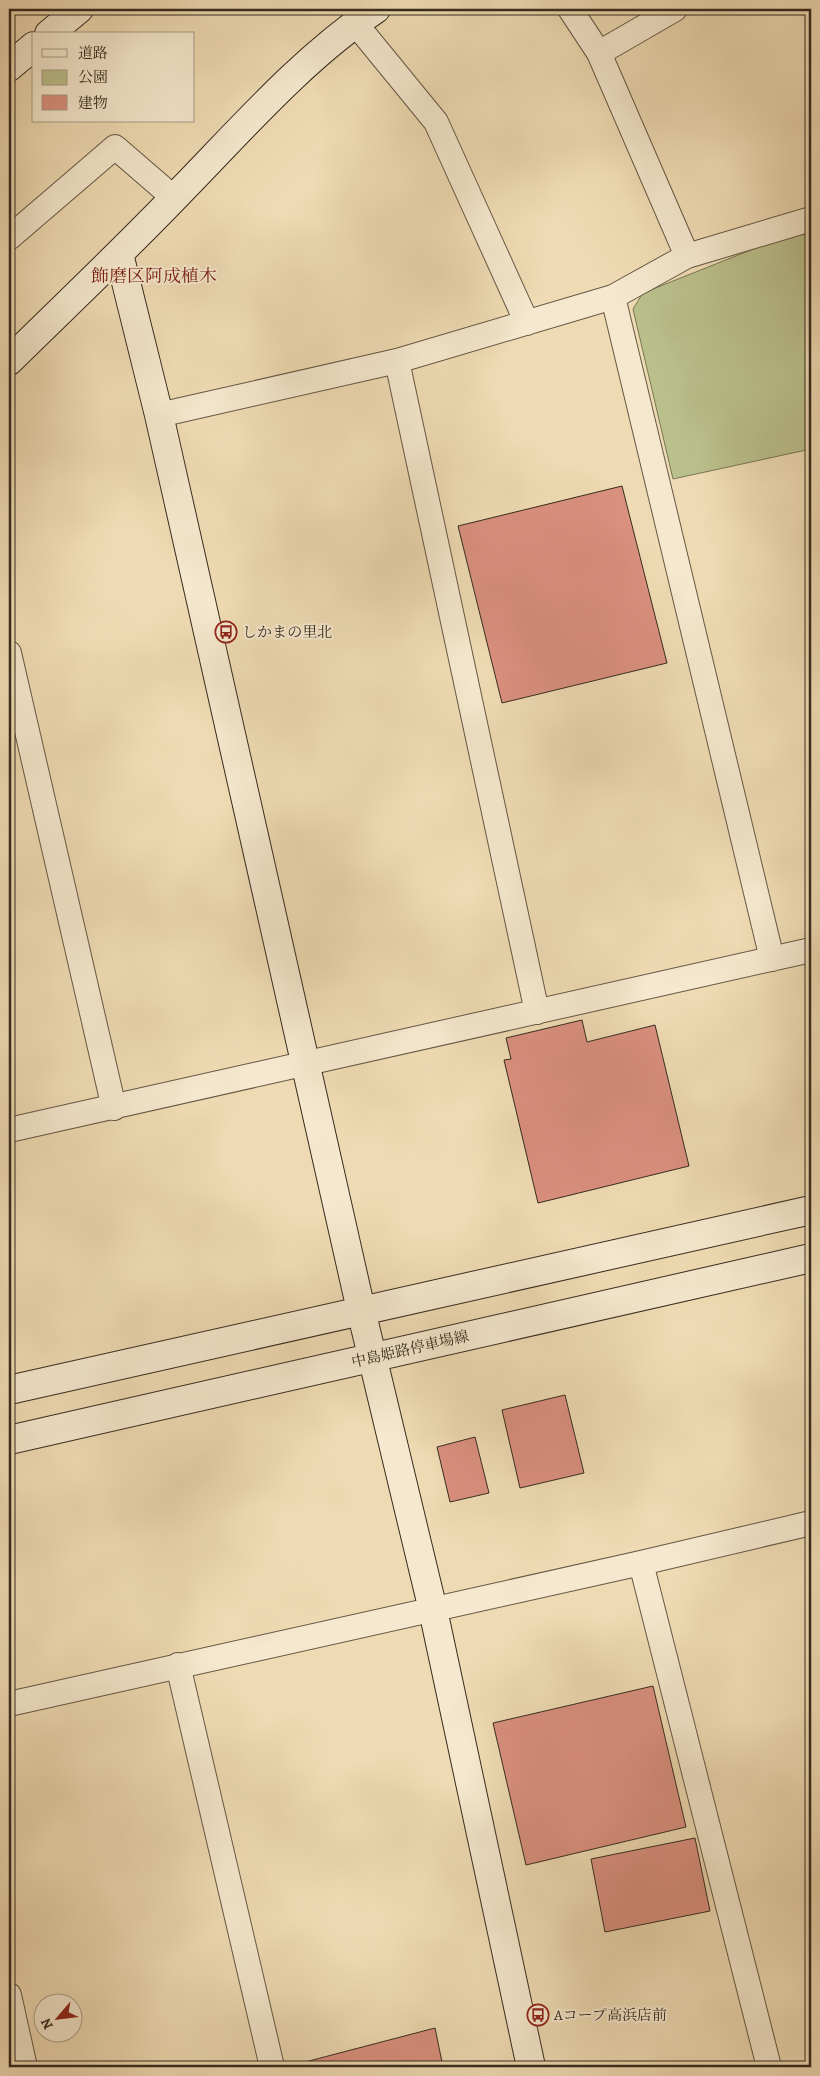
<svg xmlns="http://www.w3.org/2000/svg" width="820" height="2076" viewBox="0 0 820 2076" font-family="Alegreya,'Noto Serif JP',serif">
	<style>
		.green { fill: #bac08c; stroke: #787656 }
		.building { fill: #da907f; stroke: #362b1f }
		.lines { fill: none; stroke-linecap: round; stroke-linejoin: round }
		.street-casing { stroke: #645744; stroke-width: 26 }
		.secondary-casing { stroke: #362b1f; stroke-width: 30 }
		.street { stroke: #f5e8ce; stroke-width: 24 }
		.secondary { stroke: #f5e8ce; stroke-width: 28 }
		.labels { text-anchor: middle; stroke-width: 4; stroke-linejoin: round; paint-order: stroke }
		.poi-label { font-size: 15px; fill: #362b1f; stroke: #f5e8ce; text-anchor: start }
		.street-label { font-size: 15px; fill: #362b1f; stroke: #f5e8ce }
		.quarter-label { font-size: 18px; fill: #7a1f14; stroke: #f5e8ce }
	</style>
	<rect width="100%" height="100%" fill="#efdbb3"/>
	<filter id="stains"><feTurbulence type="fractalNoise" baseFrequency=".004" numOctaves="4"/><feColorMatrix values="0 0 0 0 .2 0 0 0 0 .09 0 0 0 0 .02 0 0 0 .5 -.17"/></filter>
	<radialGradient id="worn" r=".72"><stop offset=".6" stop-color="#630" stop-opacity="0"/><stop offset="1" stop-color="#630" stop-opacity=".3"/></radialGradient>
	<path class="green" d="M796,232L811,238V449L673,479L633,309L643,293Z"/>
	<path class="building" d="M622,486L667,663L502,703L458,526Z
		M582,1020L587,1042L655,1025L689,1166L538,1203L504,1060L511,1059L506,1038Z
		M565,1395L584,1473L520,1488L502,1410Z
		M475,1437L489,1493L450,1502L437,1447Z
		M653,1686L686,1827L526,1865L493,1723Z
		M695,1838L710,1911L605,1932L591,1859Z
		M435,2028L443,2067H286Z"/>
	<g class="lines">
		<g class="street-casing">
			<path id="street" d="M570,9L599,53L687,256
				M355,23L436,122L527,323
				M599,53L675,9
				M9,238L115,147L174,198
				M613,297L772,959
				M397,361L537,1012
				M159,415L397,361L613,297L687,256L811,219
				M9,653L114,1108
				M9,1130L811,950
				M641,1563L769,2067
				M178,1665L272,2067
				M9,1704L641,1563L811,1523
				M9,1995L25,2067"/>
		</g>
		<g class="secondary-casing">
			<path id="secondary" d="M49,34L79,9
				M9,67L34,46
				M119,254L159,415L361,1310L433,1610L531,2067
				M9,361C64,307 120,254 174,198C238,133 299,61 376,9
				M9,1390L811,1210
				M9,1440L811,1258"/>
		</g>
		<use href="#street" class="street"/>
		<use href="#secondary" class="secondary"/>
	</g>
	<defs>
		<g id="bus-ring" transform="scale(1.125)"><circle r="9.5" fill="#f5e8ce" stroke="#8f2418" stroke-width="1.5"/><path d="M-5-6H5V4H4V6H2V4H-2V6H-4V4H-5ZM-3.5-4V0h7V-4ZM-3.5 1.2v1.5H-2V1.2ZM2 1.2v1.5H3.5V1.2Z" fill="#8f2418"/></g>
	</defs>
	<g fill-rule="evenodd">
		<use href="#bus-ring" x="226" y="632"/>
		<use href="#bus-ring" x="538" y="2015"/>
	</g>
	<g class="labels">
		<g class="poi-label">
			<text x="242" y="637">しかまの里北</text>
			<text x="554" y="2020">Aコープ高浜店前</text>
		</g>
		<g class="street-label">
			<text transform="translate(410 1349) rotate(-13)" y="5">中島姫路停車場線</text>
		</g>
		<g class="quarter-label">
			<text x="154" y="282">飾磨区阿成植木</text>
		</g>
	</g>
	<rect width="820" height="2076" fill="none" stroke="#efdbb3" stroke-width="30"/>
	<rect x="10" y="10" width="800" height="2056" fill="none" stroke="#362b1f" stroke-width="2.5"/>
	<rect x="15" y="15" width="790" height="2046" fill="none" stroke="#362b1f"/>
	<rect x="32" y="32" width="162" height="90" fill="#f5e8ce" stroke="#a99c88"/>
	<rect x="42" y="49" width="25" height="8" fill="#f5e8ce" stroke="#a99c88"/>
	<text x="78" y="58" font-size="15" fill="#362b1f">道路</text>
	<rect x="42" y="70" width="25" height="15" fill="#bac08c" stroke="#a99c88"/>
	<text x="78" y="82" font-size="15" fill="#362b1f">公園</text>
	<rect x="42" y="95" width="25" height="15" fill="#da907f" stroke="#a99c88"/>
	<text x="78" y="108" font-size="15" fill="#362b1f">建物</text>
	<g transform="translate(58 2018) rotate(242)"><circle r="24" fill="#f5e8ce" stroke="#a99c88"/>
	<path d="M0-4L9 19L0 12L-9 19Z" fill="#8f2418"/>
	<text y="-8" font-size="14" font-weight="bold" text-anchor="middle" fill="#362b1f">N</text>
	</g>
	<rect width="100%" height="100%" filter="url(#stains)"/>
	<rect width="100%" height="100%" fill="url(#worn)"/>
</svg>
